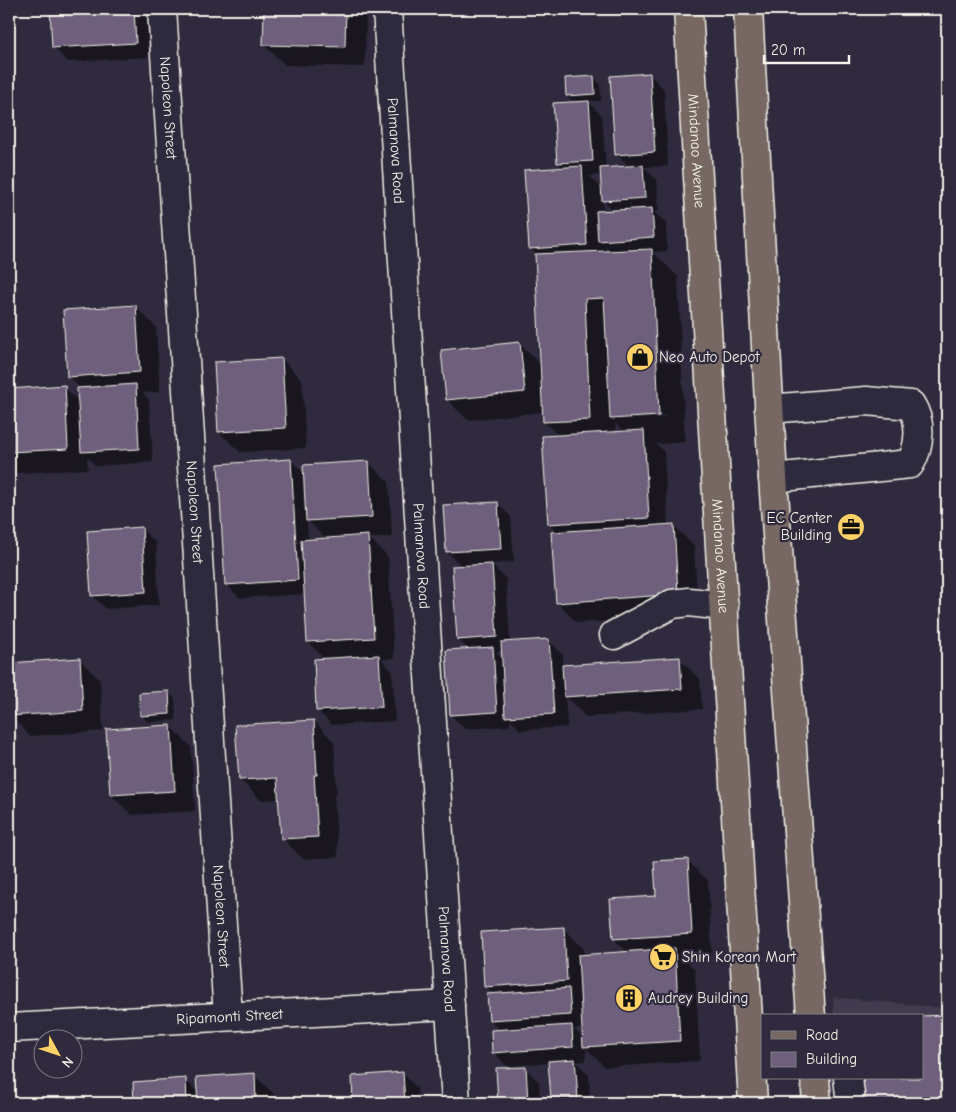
<svg xmlns="http://www.w3.org/2000/svg" width="956" height="1112" viewBox="0 0 956 1112" font-family="'Comic Neue',sans-serif">
	<style>
		.built { fill: #423a50 }
		.shadow { fill: #0007; fill-rule: evenodd }
		.building { fill: #6e607c; stroke: #f4f1e8 }
		.lines { fill: none; stroke-linecap: round; stroke-linejoin: round }
		.minor-casing { stroke: #f4f1e8; stroke-width: 31 }
		.major-casing { stroke: #f4f1e8; stroke-width: 31 }
		.minor { stroke: #2f2a3d; stroke-width: 28 }
		.major { stroke: #776864; stroke-width: 28 }
		.labels { text-anchor: middle; stroke-width: 4.5; stroke-linejoin: round; paint-order: stroke }
		.street-label { font-size: 15px; fill: #f4f1e8; stroke: #2f2a3d }
		.poi-label { font-size: 15px; fill: #f4f1e8; stroke: #2f2a3d; text-anchor: start }
	</style>
	<rect width="100%" height="100%" fill="#2f2a3d"/>
	<filter id="ink" filterUnits="userSpaceOnUse"><feTurbulence type="fractalNoise" baseFrequency=".02" numOctaves="2"/><feDisplacementMap in="SourceGraphic" scale="10" xChannelSelector="R" yChannelSelector="G"/><feConvolveMatrix kernelMatrix="1 2 1 2 8 2 1 2 1" color-interpolation-filters="sRGB"/></filter>
	<g filter="url(#ink)">
		<path class="built" d="M833,997L947,1008V1103H838L922,1078V1016H834Z"/>
		<path class="shadow" d="M51,9H146L149,57L68,62L54,48Z
			M265,9H366L365,67L285,65L264,45Z
			M526,9H651V10L534,17Z
			M650,75L664,89L668,166L644,167L657,180L659,211L654,212L666,223L667,251L653,252L678,277L685,442L656,444L664,452L668,526H674L694,546L698,615L577,623L557,602L558,533L549,524L559,436L544,422L543,412L468,420L447,400L519,343L541,365L536,254L530,248L564,169L558,163L575,103L567,96L594,77L600,84L601,101H588L602,116L606,169L630,167L617,154ZM601,175L602,188L589,176ZM603,200L614,212H603ZM605,246L611,252H606ZM665,415V417L634,419V416ZM615,423L624,432L616,433Z
			M135,306L156,327L160,392L143,393L149,400L153,462L96,466L87,457L88,469L16,473L9,466V390L64,387L79,402L81,389L68,376Z
			M282,359L302,380L306,448L240,452L219,432Z
			M291,461L305,474L368,462L389,482L392,537L369,538L388,557L394,658L381,659L392,671L395,721L332,725L318,711L326,660L308,642L305,594L240,598L226,584ZM307,520L326,539L308,540Z
			M497,503L511,517L514,562L491,564L506,579L510,643L549,641L563,655V666L679,659L700,679L702,709L586,717L565,696L567,727L520,730L510,719V726L465,729L451,715L469,650L458,639L463,567L447,552ZM503,651V659L496,652Z
			M142,529L156,543L159,605L106,609L92,595Z
			M79,659L100,680L103,731L30,736L10,715L9,664Z
			M168,692L175,699L176,720L148,722L142,716Z
			M314,721L334,742L337,795H334L338,857L303,859L282,838L280,799L261,800L240,780Z
			M170,726L191,747L195,811L132,815L111,795Z
			M687,860L708,881L712,954L681,956L695,970L700,1061L605,1067L586,1048V1061L576,1062L589,1075L590,1103H557L552,1099L550,1063L507,1066L493,1052L501,1031L490,1020L494,994L485,986L563,928L584,949V956L628,953L614,939L657,897ZM574,1029H583L584,1039Z
			M947,1016V1103H863L922,1078V1017Z
			M525,1068L539,1082L540,1103H499L497,1069Z
			M403,1074L417,1088L418,1103H354L353,1077Z
			M254,1075L275,1095V1103H136L135,1083L185,1080L199,1093Z"/>
		<path class="building" d="M50,9H134L136,43L52,48Z
			M264,9H346L345,47L263,45Z
			M650,73L655,152L615,155L610,76Z
			M594,76L595,94L566,96L565,78Z
			M589,101L593,161L557,163L553,103Z
			M643,165L645,198L602,201L600,168Z
			M582,166L587,245L529,249L524,170Z
			M652,208L654,237L598,241L596,211Z
			M652,249L659,416L610,419L604,298L585,299L590,420L543,422L535,254Z
			M136,305L140,372L67,377L63,310Z
			M520,342L525,392L446,400L441,350Z
			M282,358L286,428L218,432L214,362Z
			M136,384L139,449L81,452L77,388Z
			M65,385L68,449L9,452V389Z
			M644,430L649,518L548,524L542,436Z
			M291,459L298,580L225,585L218,464Z
			M369,461L372,517L306,521L303,465Z
			M498,502L501,549L446,552L443,505Z
			M674,524L678,594L556,603L551,532Z
			M142,527L146,592L91,596L87,531Z
			M368,535L374,638L307,642L301,540Z
			M492,564L497,637L457,640L452,566Z
			M549,639L554,714L505,717L501,642Z
			M493,647L497,712L450,715L446,650Z
			M379,655L382,707L316,711L314,659Z
			M680,657L682,689L564,697L562,665Z
			M80,658L83,711L9,716V663Z
			M169,691L170,714L140,716L139,693Z
			M314,720L317,775H314L318,837L281,839L277,778L239,780L235,725Z
			M171,725L175,791L110,795L106,729Z
			M688,859L692,934L613,939L610,899L656,896L654,861Z
			M564,927L567,981L484,987L481,932Z
			M675,948L680,1041L583,1047L578,955Z
			M569,988L571,1015L489,1020L487,994Z
			M947,1015V1103H861L860,1078H922L921,1016Z
			M572,1025L573,1047L492,1053L491,1030Z
			M575,1059L578,1098L551,1099L548,1061Z
			M526,1067L528,1103H498L496,1068Z
			M403,1072L405,1103H353L352,1076Z
			M255,1073L256,1103H198L196,1077Z
			M186,1078L187,1103H134L133,1082Z"/>
		<g class="lines">
			<g class="minor-casing">
				<g id="minor">
					<path id="s1" d="M162,9L228,1016"/>
					<path id="s2" d="M387,9L456,1103"/>
					<path d="M769,409L866,401L911,405C922,422 920,447 910,464L773,478"/>
					<path d="M614,635L672,604L689,602L724,606"/>
					<path id="s3" d="M9,1028L450,1005"/>
					<path d="M848,1078L851,1103"/>
				</g>
			</g>
			<g class="major-casing">
				<g id="major">
					<path id="s4" d="M688,9L753,1103"/>
					<path d="M748,9L773,478L811,1016"/>
					<path d="M815,1078L817,1103"/>
				</g>
			</g>
			<use href="#minor" class="minor"/>
			<use href="#major" class="major"/>
		</g>
	</g>
	<defs>
		<g id="shop-disc" transform="scale(1.4375)"><circle r="9.5" fill="#ffd166" stroke="#2f2a3d"/><path d="M-5-2.5h2.3a2.7 3.5 0 0 1 5.4 0H5L5.5 6h-11ZM-1.5-2.5h3a1.5 2.3 0 0 0-3 0Z" fill="#111"/></g>
		<g id="office-disc" transform="scale(1.4375)"><circle r="9.5" fill="#ffd166" stroke="#2f2a3d"/><path d="M-6-3h4V-5.5h4V-3h4V5H-6ZM-1-4.5V-3h2v-1.5ZM-6 0V1H6V0Z" fill="#111"/></g>
		<g id="supermarket-disc" transform="scale(1.4375)"><circle r="9.5" fill="#ffd166" stroke="#2f2a3d"/><path d="M-6-5.5h2.5l.6 2H6L4.5 2H-2.5L-4.4-4H-6ZM-1.5 3.2a1.3 1.3 0 1 0 .1 0ZM3 3.2a1.3 1.3 0 1 0 .1 0Z" fill="#111"/></g>
		<g id="building-disc" transform="scale(1.4375)"><circle r="9.5" fill="#ffd166" stroke="#2f2a3d"/><path d="M-4-6H4V6H1V3H-1V6H-4ZM-2.5-4.3h1.7v1.8h-1.7ZM.8-4.3h1.7v1.8H.8ZM-2.5-1h1.7V.8h-1.7ZM.8-1h1.7V.8H.8Z" fill="#111"/></g>
	</defs>
	<g fill-rule="evenodd">
		<use href="#shop-disc" x="640" y="357"/>
		<use href="#office-disc" x="851" y="527"/>
		<use href="#supermarket-disc" x="663" y="957"/>
		<use href="#building-disc" x="629" y="998"/>
	</g>
	<g class="labels">
		<g class="street-label">
			<text dy="5" stroke="none"><textPath href="#s1" startOffset="99">Napoleon Street</textPath></text>
			<text dy="5" stroke="none"><textPath href="#s2" startOffset="142">Palmanova Road</textPath></text>
			<text dy="5" stroke="none"><textPath href="#s4" startOffset="142">Mindanao Avenue</textPath></text>
			<text dy="5" stroke="none"><textPath href="#s1" startOffset="504">Napoleon Street</textPath></text>
			<text dy="5" stroke="none"><textPath href="#s2" startOffset="548">Palmanova Road</textPath></text>
			<text dy="5" stroke="none"><textPath href="#s4" startOffset="548">Mindanao Avenue</textPath></text>
			<text dy="5" stroke="none"><textPath href="#s1" startOffset="909">Napoleon Street</textPath></text>
			<text dy="5" stroke="none"><textPath href="#s2" startOffset="952">Palmanova Road</textPath></text>
			<text dy="5" stroke="none"><textPath href="#s3" startOffset="221">Ripamonti Street</textPath></text>
		</g>
		<g class="poi-label">
			<text x="659" y="362">Neo Auto Depot</text>
			<text x="832" y="523" text-anchor="end">EC Center<tspan x="832" dy="17">Building</tspan></text>
			<text x="682" y="962">Shin Korean Mart</text>
			<text x="648" y="1003">Audrey Building</text>
		</g>
	</g>
	<rect width="956" height="1112" fill="none" stroke="#2f2a3d" stroke-width="30"/>
	<rect x="15" y="15" width="926" height="1082" fill="none" stroke="#f4f1e8" stroke-width="2" filter="url(#ink)"/>
	<rect x="761" y="1014" width="162" height="65" fill="#2f2a3d" stroke="#7e7a81"/>
	<rect x="771" y="1031" width="25" height="8" fill="#776864" stroke="#7e7a81"/>
	<text x="806" y="1040" font-size="15" fill="#f4f1e8">Road</text>
	<rect x="771" y="1052" width="25" height="15" fill="#6e607c" stroke="#7e7a81"/>
	<text x="806" y="1064" font-size="15" fill="#f4f1e8">Building</text>
	<g transform="translate(58 1054) rotate(130)"><circle r="24" fill="#2f2a3d" stroke="#7e7a81"/>
	<path d="M0-4L9 19L0 12L-9 19Z" fill="#ffd166"/>
	<text y="-8" font-size="14" font-weight="bold" text-anchor="middle" fill="#f4f1e8">N</text>
	</g>
	<path d="M764 55v8h85v-8" fill="none" stroke="#f4f1e8" stroke-width="2.5"/>
	<text x="771" y="55" font-size="15" fill="#f4f1e8" stroke="#2f2a3d" stroke-width="4" paint-order="stroke">20 m</text>
</svg>
